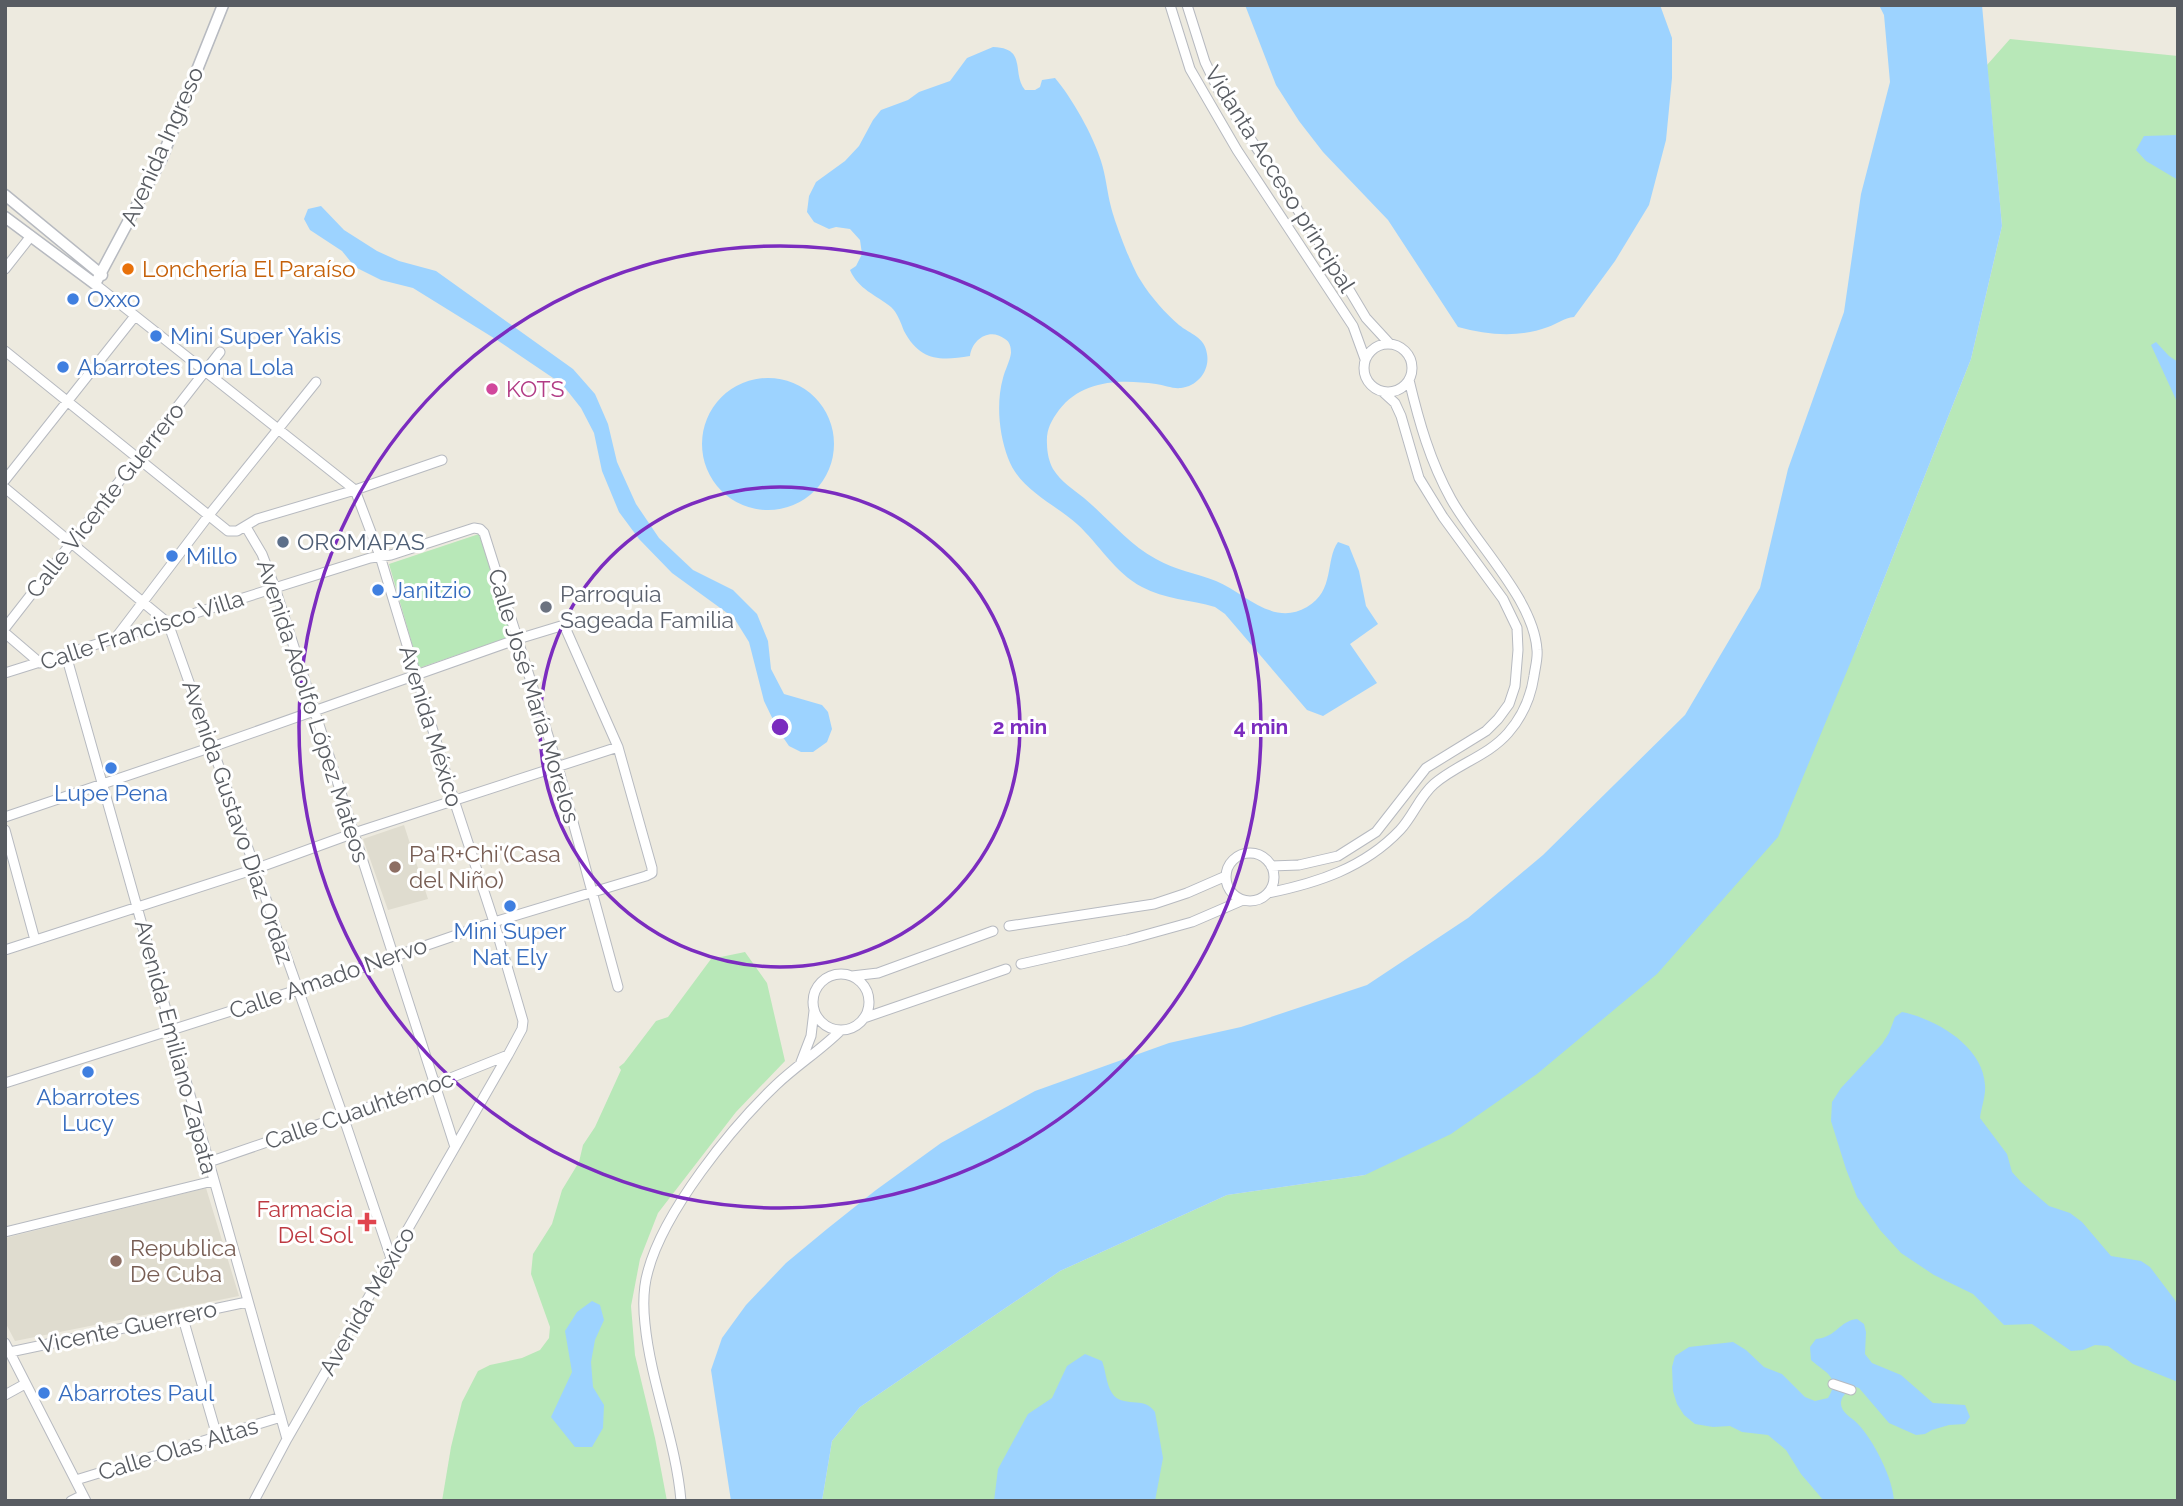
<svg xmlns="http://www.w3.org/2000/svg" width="2183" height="1506" viewBox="0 0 2183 1506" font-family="Raleway,sans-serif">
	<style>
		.education { fill: #dfdccf }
		.green { fill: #b8e8b8 }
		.water { fill: #9dd3ff }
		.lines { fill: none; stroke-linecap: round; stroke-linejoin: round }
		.minor-casing { stroke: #b7bac0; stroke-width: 11 }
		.tertiary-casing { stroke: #b7bac0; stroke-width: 13 }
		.minor { stroke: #fff; stroke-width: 9 }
		.tertiary { stroke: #fff; stroke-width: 10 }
		.ring { fill: none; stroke: #7b2cbf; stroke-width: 3.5 }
		.food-dot { fill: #e8710a; stroke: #fff; stroke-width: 2.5 }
		.shop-dot { fill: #3f7fe0; stroke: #fff; stroke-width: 2.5 }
		.hotel-dot { fill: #d1479c; stroke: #fff; stroke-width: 2.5 }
		.service-dot { fill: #5c6f8a; stroke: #fff; stroke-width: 2.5 }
		.worship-dot { fill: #6b7280; stroke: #fff; stroke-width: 2.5 }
		.education-dot { fill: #8d6e63; stroke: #fff; stroke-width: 2.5 }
		.health-dot { fill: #e0444e; stroke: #fff; stroke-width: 2.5 }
		.labels { text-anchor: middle; stroke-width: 6; stroke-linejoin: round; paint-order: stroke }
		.street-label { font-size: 23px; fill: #585c62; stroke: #fff }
		.food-label { font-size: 23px; fill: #c56008; stroke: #fff; text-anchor: start }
		.shop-label { font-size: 23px; fill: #366cbe; stroke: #fff; text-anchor: start }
		.hotel-label { font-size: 23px; fill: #b23c85; stroke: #fff; text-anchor: start }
		.service-label { font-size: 23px; fill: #4e5e75; stroke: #fff; text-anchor: start }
		.worship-label { font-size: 23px; fill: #5b616d; stroke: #fff; text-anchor: start }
		.education-label { font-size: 23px; fill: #785e54; stroke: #fff; text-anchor: start }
		.health-label { font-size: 23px; fill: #be3a42; stroke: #fff; text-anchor: end }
		.centre { fill: #7b2cbf; stroke: #fff; stroke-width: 3.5 }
		.ring-label { font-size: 21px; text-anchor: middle; font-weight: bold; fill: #7b2cbf; stroke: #fff; stroke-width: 6; stroke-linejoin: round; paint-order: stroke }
	</style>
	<rect width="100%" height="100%" fill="#edeadf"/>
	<path class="education" d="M404,825L428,899L388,910L363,839Z
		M206,1188L239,1296L15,1341L5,1322V1238Z"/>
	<path class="green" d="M2010,39L2178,56V1501H822L832,1441L860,1407L1060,1271L1227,1195L1365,1175L1857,647L1971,359L2002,226L1987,65Z
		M479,534L512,636L419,668L389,564Z
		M745,952L767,983L785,1061L736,1112L658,1213L640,1259L631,1306L635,1355L655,1438L667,1501H442L451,1447L462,1402L478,1371L490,1365L522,1358L540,1350L549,1338L550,1327L531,1274L533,1254L552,1224L562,1190L579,1162L583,1145L595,1127L621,1070L619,1067L624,1063L656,1021L668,1017L711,959Z"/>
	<path class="water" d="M1245,5H1660L1672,38V78L1666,140L1649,205L1615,261L1574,317C1564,318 1557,324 1548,327C1518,338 1488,335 1458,327L1388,220L1323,152L1299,121L1276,85Z
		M1879,5H1982L2002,226L1971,359L1857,647L1778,837L1657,974L1537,1074L1451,1134L1365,1175L1227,1195L1060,1271L860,1407L832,1441L822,1501H731L711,1370L722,1338L746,1305L786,1263L827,1229L876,1190L941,1143L1035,1091L1169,1043L1241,1027L1367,985L1468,918L1543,855L1685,715L1760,588L1788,469L1844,312L1861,194L1890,82L1884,15Z
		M993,47C1028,48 1011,73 1025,90H1035L1040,87L1042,80L1055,78C1072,98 1093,135 1101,161C1106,176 1107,192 1111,207C1115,223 1132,268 1141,281C1150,296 1166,314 1179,325C1190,334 1205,337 1207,354C1210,370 1198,386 1181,388C1173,389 1164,385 1156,384C1120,379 1082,380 1059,410C1051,421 1046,430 1047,444C1047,452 1049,462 1053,469C1061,482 1073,489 1084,498C1109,519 1127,543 1156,559C1175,570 1196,573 1216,581C1245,593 1273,627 1307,607C1335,591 1325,560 1338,542L1349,546L1359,571L1366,606L1378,624L1350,644L1377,683L1323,716L1307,710L1225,614L1215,607C1191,600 1164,599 1142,587C1115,573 1099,544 1077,524C1053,503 1019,489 1008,458C999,434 996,403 1003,378C1005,370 1010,361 1011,353C1011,347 1010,342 1005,339C990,327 972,339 970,356C940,361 920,361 904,331C901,323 897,312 891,307C876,295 858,289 850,270L856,266L862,254L860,240L850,229L836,227L829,229L814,222L807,212L809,196L816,182L845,161L859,146L873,120L881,110L908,100L919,92L950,81L967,58Z
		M2178,135V180L2146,161L2136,150L2144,136Z
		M321,206L344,230L377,251L399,261L436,271L573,369L595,394L608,424L617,462L636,504L659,538L693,570L733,590L757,614L768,641L771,669L784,694L822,705L828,712L832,729L827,742L813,752H801L789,746L778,730L764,701L749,642L734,618L672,573L639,539L619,512L602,471L594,433L581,408L562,384L497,340L413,288L381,280L355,267L342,251L310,230L304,219L308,209Z
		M2156,342L2169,356L2178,362V404L2151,345Z
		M702 444a66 66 0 1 1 132 0a66 66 0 1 1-132 0Z
		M1902,1012C1936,1019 1983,1046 1985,1085C1986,1096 1981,1108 1980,1118L2007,1154L2012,1172L2022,1183L2049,1206L2070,1213L2082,1222L2111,1256L2141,1261L2150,1267L2175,1300L2178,1308V1382L2133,1364L2108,1346L2095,1345L2083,1350L2071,1351L2032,1324L2004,1325L1973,1294L1934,1275L1901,1253L1880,1230L1857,1197L1846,1169L1831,1121L1832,1102L1841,1088L1882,1044L1889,1033L1895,1017Z
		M592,1301L600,1305L604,1320L595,1340L591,1362L593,1387L604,1405L603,1428L592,1447H575L551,1417L572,1372L565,1331L577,1312Z
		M1857,1319L1864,1324L1866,1332L1865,1354L1872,1363L1901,1375L1933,1403L1965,1405L1970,1417L1965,1424L1949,1425L1932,1430L1925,1434L1916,1435L1889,1423L1859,1388L1856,1387C1850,1390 1842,1394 1841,1402C1840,1412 1851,1417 1857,1423C1873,1439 1893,1478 1894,1501H1824L1801,1474L1786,1450L1768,1435L1742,1432L1730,1426L1713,1427L1695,1424L1684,1415L1677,1404L1673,1391L1672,1367L1675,1356L1689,1347L1733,1342L1746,1350L1764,1367L1782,1374L1805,1397L1815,1401L1828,1398C1841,1376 1825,1373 1811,1360L1810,1347L1816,1339C1837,1337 1839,1321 1857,1319Z
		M1085,1354L1102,1361C1106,1371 1106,1384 1112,1393C1122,1409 1144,1395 1155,1412L1163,1458L1155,1501H994L998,1469L1028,1414L1052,1398L1067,1366Z"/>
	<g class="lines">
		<g class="minor-casing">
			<path id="minor" d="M1170,5L1190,69L1237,150L1353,326L1365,359
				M1187,5L1205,62L1220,93L1335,266L1366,318L1389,343
				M5,269L31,236
				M95,284L355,490L380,556L454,800L494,922L523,1021L522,1029L508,1055L287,1439L254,1501
				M1364 368a24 24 0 1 1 48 0a24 24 0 1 1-48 0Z
				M5,351L228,531H237L257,519L355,490L442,460
				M5,480L135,316
				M5,488L168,623L343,1116L391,1258
				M246,527L262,554L275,588L455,1147
				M5,628L220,352
				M5,633L40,663
				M114,640L209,515L316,382
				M66,655L287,1439
				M5,673L370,558L391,555L474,528L480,529L484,533L558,767L618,987
				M5,817L212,747L518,639L564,625L618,747L652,868V873L646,876L494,922L297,990L5,1083
				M5,830L35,940
				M1226 877a24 24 0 1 1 48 0a24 24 0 1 1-48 0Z
				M1271,866L1299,865L1338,856L1376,832L1426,768L1486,731L1498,719L1509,704L1515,686L1518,650L1517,628L1503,599L1443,517L1419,478L1401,416L1395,403L1383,392
				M1268,893C1317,883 1364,868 1400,830C1413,816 1420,796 1434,784C1457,764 1488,756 1508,733C1522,717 1531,696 1534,676C1535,668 1538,658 1537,650C1534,600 1476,544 1451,499C1430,461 1419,422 1409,380
				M1009,926L1154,904L1187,893L1226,876
				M5,950L255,869L354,833L618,747
				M1021,964L1127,940L1192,922L1243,900
				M813 1002a28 28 0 1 1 56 0a28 28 0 1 1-56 0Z
				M852,976L878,973L993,931
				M864,1018L1006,969
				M801,1062L811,1036L814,1011
				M209,1162L433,1085L508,1055
				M5,1232L213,1181
				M182,1315L217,1436
				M5,1343L86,1501
				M10,1352L247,1302
				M1833,1384L1851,1390
				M5,1395L25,1384
				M76,1480L281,1417
				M71,1501L83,1495
				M681,1501C676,1441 651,1384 645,1324C643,1306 643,1288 648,1271C664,1211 731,1128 776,1085C797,1065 821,1050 841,1030"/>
		</g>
		<g class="tertiary-casing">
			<path id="tertiary" d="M5,195L102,275
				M5,217L95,284L161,160L223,5"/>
		</g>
		<use href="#minor" class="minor"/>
		<use href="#tertiary" class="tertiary"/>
	</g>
	<g class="ring">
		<circle cx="780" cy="727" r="240"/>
		<circle cx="780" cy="727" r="481"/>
	</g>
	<circle class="food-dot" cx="128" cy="269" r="7"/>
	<g class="shop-dot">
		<circle cx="73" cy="299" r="7"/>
		<circle cx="156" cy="336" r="7"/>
		<circle cx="63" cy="367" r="7"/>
		<circle cx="172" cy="556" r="7"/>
		<circle cx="378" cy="590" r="7"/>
		<circle cx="111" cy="768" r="7"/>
		<circle cx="510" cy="906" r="7"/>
		<circle cx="88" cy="1072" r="7"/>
		<circle cx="44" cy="1393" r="7"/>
	</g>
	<circle class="hotel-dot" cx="492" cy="389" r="7"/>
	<circle class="service-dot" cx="283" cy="542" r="7"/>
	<circle class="worship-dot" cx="546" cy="607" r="7"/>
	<g class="education-dot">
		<circle cx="395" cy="867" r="7"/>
		<circle cx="116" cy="1261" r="7"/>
	</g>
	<path class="health-dot" d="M363.5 1211.5h7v7h7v7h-7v7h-7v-7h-7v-7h7z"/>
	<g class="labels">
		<g class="street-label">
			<text transform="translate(162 146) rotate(-66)" y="8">Avenida Ingreso</text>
			<text transform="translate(1280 179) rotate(58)" y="8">Vidanta Acceso principal</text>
			<text transform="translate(105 500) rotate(-52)" y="8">Calle Vicente Guerrero</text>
			<text transform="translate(142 630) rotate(-18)" y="8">Calle Francisco Villa</text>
			<text transform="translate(534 696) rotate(73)" y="8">Calle José María Morelos</text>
			<text transform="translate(313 711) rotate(72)" y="8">Avenida Adolfo López Mateos</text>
			<text transform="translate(431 726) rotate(73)" y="8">Avenida México</text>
			<text transform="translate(238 822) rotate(71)" y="8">Avenida Gustavo Díaz Ordaz</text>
			<text transform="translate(328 978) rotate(-19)" y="8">Calle Amado Nervo</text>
			<text transform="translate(176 1047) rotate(75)" y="8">Avenida Emiliano Zapata</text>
			<text transform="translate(359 1110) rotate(-19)" y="8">Calle Cuauhtémoc</text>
			<text transform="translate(367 1301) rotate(-60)" y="8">Avenida México</text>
			<text transform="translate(128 1327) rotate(-12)" y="8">Vicente Guerrero</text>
			<text transform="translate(178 1449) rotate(-17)" y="8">Calle Olas Altas</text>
		</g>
		<g class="food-label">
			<text x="142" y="277">Lonchería El Paraíso</text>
		</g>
		<g class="shop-label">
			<text x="87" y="307">Oxxo</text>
			<text x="170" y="344">Mini Super Yakis</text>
			<text x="77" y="375">Abarrotes Dona Lola</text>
			<text x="186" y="564">Millo</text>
			<text x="392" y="598">Janitzio</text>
			<text x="111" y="801" text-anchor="middle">Lupe Pena</text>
			<text x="510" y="939" text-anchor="middle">Mini Super<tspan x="510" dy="26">Nat Ely</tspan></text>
			<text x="88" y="1105" text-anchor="middle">Abarrotes<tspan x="88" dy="26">Lucy</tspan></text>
			<text x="58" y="1401">Abarrotes Paul</text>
		</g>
		<g class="hotel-label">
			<text x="506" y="397">KOTS</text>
		</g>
		<g class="service-label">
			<text x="297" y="550">OROMAPAS</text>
		</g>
		<g class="worship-label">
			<text x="560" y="602">Parroquia<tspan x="560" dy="26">Sageada Familia</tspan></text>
		</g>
		<g class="education-label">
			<text x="409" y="862">Pa'R+Chi'(Casa<tspan x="409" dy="26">del Niño)</tspan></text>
			<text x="130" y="1256">Republica<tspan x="130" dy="26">De Cuba</tspan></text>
		</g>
		<g class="health-label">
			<text x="353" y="1217">Farmacia<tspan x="353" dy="26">Del Sol</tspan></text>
		</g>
	</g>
	<circle cx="780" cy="727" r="10" class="centre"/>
	<g class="ring-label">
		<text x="1020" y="734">2 min</text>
		<text x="1261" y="734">4 min</text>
	</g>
	<rect width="2183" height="1506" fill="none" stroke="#585c62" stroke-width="14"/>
</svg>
